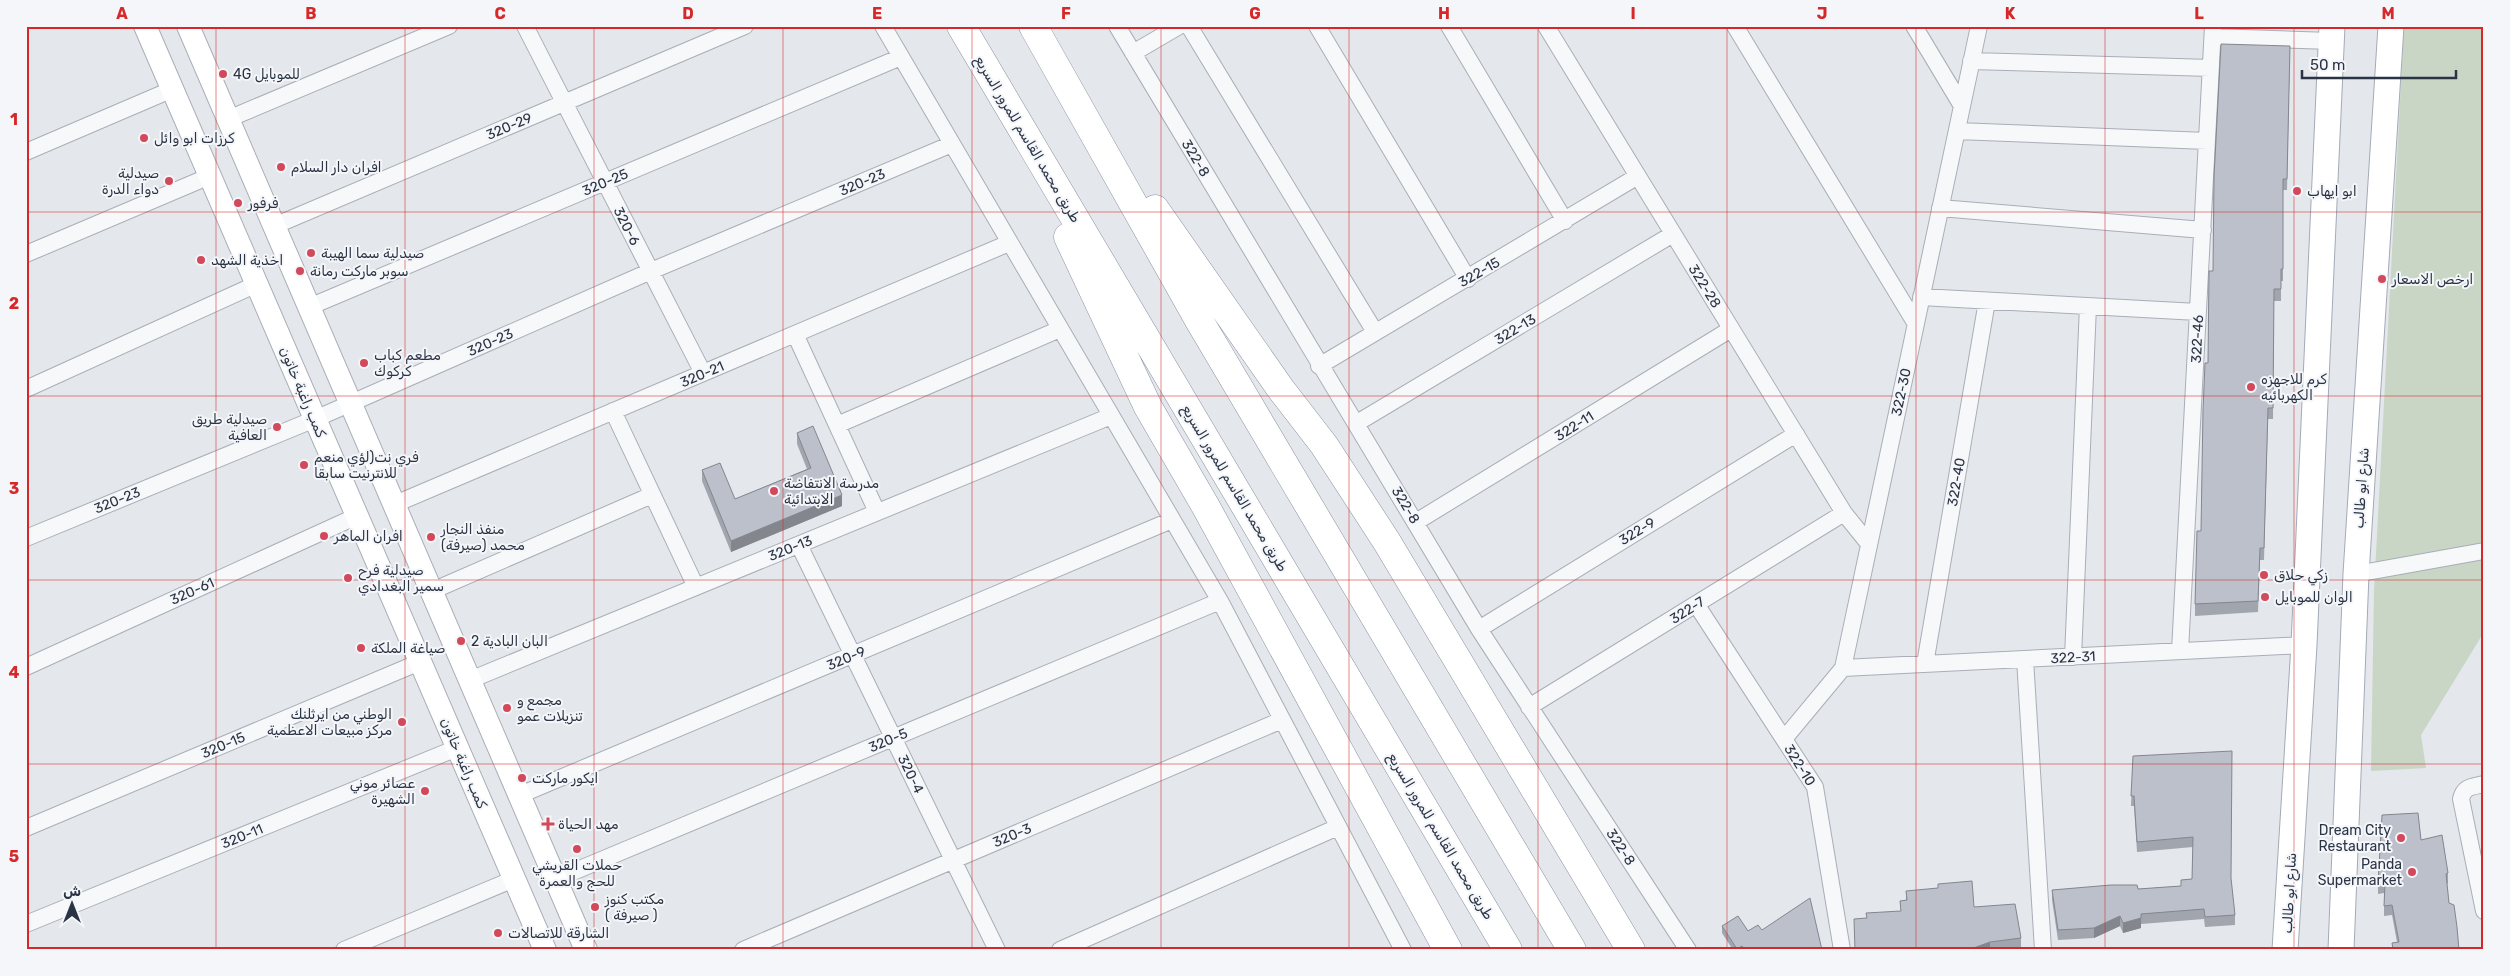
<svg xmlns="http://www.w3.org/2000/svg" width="2510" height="976" viewBox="0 0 2510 976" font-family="Rubik,'Noto Naskh Arabic',sans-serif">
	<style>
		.green { fill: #c9d6c5 }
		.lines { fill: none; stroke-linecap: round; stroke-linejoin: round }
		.street-casing { stroke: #a9aeb7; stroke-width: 18 }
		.secondary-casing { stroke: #a9aeb7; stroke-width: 24 }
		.primary-casing { stroke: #a3abb8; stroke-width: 27 }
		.highway-casing { stroke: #8b94a3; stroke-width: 29 }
		.street { stroke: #f7f8fa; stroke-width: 16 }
		.secondary { stroke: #fff; stroke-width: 22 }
		.primary { stroke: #fff; stroke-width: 25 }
		.highway { stroke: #fff; stroke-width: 28 }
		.wall { fill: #a1a5ae }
		.shaded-wall { fill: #83868d }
		.building { fill: #bbc0ca; stroke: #83868d }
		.grid { fill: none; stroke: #d62828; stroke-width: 1; stroke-opacity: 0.55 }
		.poi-dot { fill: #d1495b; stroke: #f4f6f9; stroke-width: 2 }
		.labels { text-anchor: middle; stroke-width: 4; stroke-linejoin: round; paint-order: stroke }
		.poi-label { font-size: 14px; fill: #2b3445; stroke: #f4f6f9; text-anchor: start }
		.street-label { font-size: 14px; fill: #2b3445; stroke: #f4f6f9 }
		.neatline { fill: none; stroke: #d62828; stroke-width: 2 }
		.grid-label { font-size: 16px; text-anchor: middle; font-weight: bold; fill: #d62828 }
	</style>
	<rect width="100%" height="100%" fill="#e4e7ec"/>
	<path class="green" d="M2404,26H2484V632L2421,735L2426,768L2371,771L2374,591Z"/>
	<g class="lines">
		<g class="street-casing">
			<path id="street" d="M525,26L703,373
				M883,26L1220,601L1403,950
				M1117,26L1479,629L1688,950
				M1189,26L1375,332
				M1317,26L1468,279
				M1449,26L1565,221
				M1546,26L1844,513L1869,544
				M1735,26L1916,324
				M1914,26L1962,106
				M2213,37L2331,41
				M1133,53L1179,26
				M1971,61L2211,68
				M228,119L449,26
				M1957,131L2207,141
				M26,152L173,89
				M1940,208L2203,230
				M274,226L745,26
				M26,254L210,176
				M1921,297L2198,312
				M309,307L901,57
				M795,334L877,512
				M1319,366L1638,176
				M26,389L257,284
				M613,411L696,587
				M1357,423L1673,234
				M837,425L1060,329
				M395,504L1009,243
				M1416,522L1731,329
				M26,538L315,419L651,271L952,144
				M799,545L997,950
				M2356,574L2484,551
				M432,591L652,495
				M1696,604L1815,787L1842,950
				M1479,629L1796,434
				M2180,651L2213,26
				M2073,657L2088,306
				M2025,659L2043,950
				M1925,664L1987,301
				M26,667L357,516
				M1843,668L2304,645
				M470,680L1111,416
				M1529,707L1844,513
				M1784,739L1843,668L1979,26
				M2484,784C2472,787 2464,786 2461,799L2484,911
				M520,795L1172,520
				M26,828L420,662
				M556,879L1220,601
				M26,924L457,748
				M344,950L514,879
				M743,950L1282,720
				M1060,950L1338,827"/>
		</g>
		<g class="secondary-casing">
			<path id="secondary" d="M145,26L545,950
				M188,26L586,950"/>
		</g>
		<g class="primary-casing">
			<path id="primary" d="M2285,950L2304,645L2332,26
				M2341,950L2356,574L2391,26"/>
		</g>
		<g class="highway-casing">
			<path id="highway" d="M961,26L1508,950
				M1033,26L1200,322L1572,950
				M1155,209L1280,388L1324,445L1387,542L1631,950
				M1068,237L1148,407L1206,507L1448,950"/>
		</g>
		<use href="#street" class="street"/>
		<use href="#secondary" class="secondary"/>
		<use href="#primary" class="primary"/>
		<use href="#highway" class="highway"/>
	</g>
	<path class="wall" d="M2290,46L2287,190H2283V281H2281V301H2274L2273,419H2268L2264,560H2260L2258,612L2195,616V604L2201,531L2208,363L2213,271Z
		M797,433L842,506L731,552L702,481V470L735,499L807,469L797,444Z
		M2133,756L2231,879L2235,915V925L2205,927L2204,919L2141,924V928L2123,933L2120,926L2094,938L2058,940L2052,900V890L2138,889L2181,886V880L2192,879L2193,847L2137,852L2134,806H2131Z
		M2421,840L2448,873V883L2447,884L2449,903L2459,950H2392V943L2397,942L2392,915L2384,916V893L2378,894V884Z
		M1906,891L1974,907L2021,938V947L1997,950H1855L1866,918L1901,911L1900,901L1906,900Z
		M1722,926L1748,931L1762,930L1822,950H1733L1722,933Z"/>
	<path class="shaded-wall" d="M842,495V506L731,552V541Z
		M2120,916V926L2094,938V928Z
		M2141,918V928L2123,933V923Z
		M1990,942V950H1968Z"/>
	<path class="building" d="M2221,44L2290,46L2287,179H2283V269H2281V289H2274L2273,408H2268L2264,548H2260L2258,601L2195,604L2197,531H2201L2203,410L2205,363H2208L2209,271H2213L2214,177Z
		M813,426L842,495L731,541L702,470L720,463L735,499L811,468L797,433Z
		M2232,751L2231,878L2235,915L2205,917L2204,909L2141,914V918L2123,923L2120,916L2094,928L2058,930L2052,890L2111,885H2137L2138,889L2181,886V880L2192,879L2193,837L2137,842L2134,796H2131L2133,756Z
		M2418,813L2421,840L2442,835L2448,873L2446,874L2449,903L2454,905L2457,927L2459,950H2393L2392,943L2399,942L2392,905L2384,906L2385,883L2378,884L2382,815Z
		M1972,881L1974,907L2015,904L2021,938L1990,942L1968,950H1855L1854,919L1867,918L1866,913L1901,911L1900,901L1907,900L1906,891L1938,888V884Z
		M1810,898L1822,950H1744L1742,946L1737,949L1722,926L1738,916L1748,931L1758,925L1762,930Z"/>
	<path class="grid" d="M216,26V950M405,26V950M594,26V950M783,26V950M972,26V950M1161,26V950M1349,26V950M1538,26V950M1727,26V950M1916,26V950M2105,26V950M2294,26V950M26,212H2484M26,396H2484M26,580H2484M26,764H2484"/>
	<g class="poi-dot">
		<circle cx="223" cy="74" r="5"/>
		<circle cx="144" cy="138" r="5"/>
		<circle cx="281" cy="167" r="5"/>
		<circle cx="169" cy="181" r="5"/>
		<circle cx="2297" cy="191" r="5"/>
		<circle cx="238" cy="203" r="5"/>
		<circle cx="311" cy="253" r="5"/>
		<circle cx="201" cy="260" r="5"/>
		<circle cx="300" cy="271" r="5"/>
		<circle cx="2382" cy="279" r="5"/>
		<circle cx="364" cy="363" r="5"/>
		<circle cx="2251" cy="387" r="5"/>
		<circle cx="277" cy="427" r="5"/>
		<circle cx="304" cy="465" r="5"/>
		<circle cx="774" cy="491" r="5"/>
		<circle cx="324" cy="536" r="5"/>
		<circle cx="431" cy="537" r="5"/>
		<circle cx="2264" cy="575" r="5"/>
		<circle cx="348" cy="578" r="5"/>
		<circle cx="2265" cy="597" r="5"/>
		<circle cx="461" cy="641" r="5"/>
		<circle cx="361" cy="648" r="5"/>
		<circle cx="507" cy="708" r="5"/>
		<circle cx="402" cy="722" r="5"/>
		<circle cx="522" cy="778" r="5"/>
		<circle cx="425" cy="791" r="5"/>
		<path d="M545.5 816.5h5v5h5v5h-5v5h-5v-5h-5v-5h5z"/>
		<circle cx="2401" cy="838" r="5"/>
		<circle cx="577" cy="849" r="5"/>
		<circle cx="2412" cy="872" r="5"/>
		<circle cx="595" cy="907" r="5"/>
		<circle cx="498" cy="933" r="5"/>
	</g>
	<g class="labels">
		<g class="poi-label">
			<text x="233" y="79">4G للموبايل</text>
			<text x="154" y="143">كرزات ابو وائل</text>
			<text x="291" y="172">افران دار السلام</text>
			<text x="159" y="178" text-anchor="end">صيدلية<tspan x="159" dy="16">دواء الدرة</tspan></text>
			<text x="2307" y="196">ابو ايهاب</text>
			<text x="248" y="208">فرفور</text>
			<text x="321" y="258">صيدلية سما الهيبة</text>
			<text x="211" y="265">اخذية الشهد</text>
			<text x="310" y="276">سوبر ماركت رمانة</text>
			<text x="2392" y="284">ارخص الاسعار</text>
			<text x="374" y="360">مطعم كباب<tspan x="374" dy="16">كركوك</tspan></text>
			<text x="2261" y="384">كرم للاجهزه<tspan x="2261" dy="16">الكهربائيه</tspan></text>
			<text x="267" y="424" text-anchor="end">صيدلية طريق<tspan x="267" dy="16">العافية</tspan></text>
			<text x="314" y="462">فري نت(لؤي منعم<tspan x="314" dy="16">للانترنيت سابقا</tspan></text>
			<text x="784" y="488">مدرسة الانتفاضة<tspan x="784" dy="16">الابتدائية</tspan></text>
			<text x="441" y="534">منفذ النجار<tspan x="441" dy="16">محمد (صيرفة)</tspan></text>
			<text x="334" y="541">افران الماهر</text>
			<text x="358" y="575">صيدلية فرح<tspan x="358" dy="16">سمير البغدادي</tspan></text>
			<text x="2274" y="580">زكي حلاق</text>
			<text x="2275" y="602">الوان للموبايل</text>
			<text x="471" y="646">البان البادية 2</text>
			<text x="371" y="653">صياغة الملكة</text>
			<text x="517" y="705">مجمع و<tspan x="517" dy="16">تنزيلات عمو</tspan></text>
			<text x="392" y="719" text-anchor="end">الوطني من ايرثلنك<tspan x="392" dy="16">مركز مبيعات الاعظمية</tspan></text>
			<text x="532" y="783">ايكور ماركت</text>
			<text x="415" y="788" text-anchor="end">عصائر موني<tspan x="415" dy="16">الشهيرة</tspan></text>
			<text x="558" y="829">مهد الحياة</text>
			<text x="2391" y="835" text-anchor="end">Dream City<tspan x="2391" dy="16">Restaurant</tspan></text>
			<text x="2402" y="869" text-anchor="end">Panda<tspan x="2402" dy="16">Supermarket</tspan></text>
			<text x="577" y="870" text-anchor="middle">حملات القريشي<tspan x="577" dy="16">للحج والعمرة</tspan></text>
			<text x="605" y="904">مكتب كنوز<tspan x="605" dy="16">( صيرفة )</tspan></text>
			<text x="508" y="938">الشارقة للاتصالات</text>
		</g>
		<g class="street-label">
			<text transform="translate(509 126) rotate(-23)" y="5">320-29</text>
			<text transform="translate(1028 139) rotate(59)" y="5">طريق محمد القاسم للمرور السريع</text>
			<text transform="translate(1196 158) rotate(59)" y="5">322-8</text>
			<text transform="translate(605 182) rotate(-23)" y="5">320-25</text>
			<text transform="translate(862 182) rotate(-23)" y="5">320-23</text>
			<text transform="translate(627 226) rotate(63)" y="5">320-6</text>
			<text transform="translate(1479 272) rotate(-30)" y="5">322-15</text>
			<text transform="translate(1705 286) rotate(58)" y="5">322-28</text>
			<text transform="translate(1515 329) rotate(-31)" y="5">322-13</text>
			<text transform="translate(2197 339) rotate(-87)" y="5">322-46</text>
			<text transform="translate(490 342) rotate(-24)" y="5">320-23</text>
			<text transform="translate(702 374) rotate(-23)" y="5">320-21</text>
			<text transform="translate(303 392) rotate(67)" y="5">كمب راغبة خاتون</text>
			<text transform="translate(1901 392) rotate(-78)" y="5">322-30</text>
			<text transform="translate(1574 426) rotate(-32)" y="5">322-11</text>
			<text transform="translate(1956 482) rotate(-80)" y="5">322-40</text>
			<text transform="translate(1235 488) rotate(59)" y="5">طريق محمد القاسم للمرور السريع</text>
			<text transform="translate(2361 488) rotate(-86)" y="5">شارع ابو طالب</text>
			<text transform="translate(117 500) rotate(-22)" y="5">320-23</text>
			<text transform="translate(1406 505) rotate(59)" y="5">322-8</text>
			<text transform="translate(1637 531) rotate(-31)" y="5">322-9</text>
			<text transform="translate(790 548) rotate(-22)" y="5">320-13</text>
			<text transform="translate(192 591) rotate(-24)" y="5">320-61</text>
			<text transform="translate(1687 610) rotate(-32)" y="5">322-7</text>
			<text transform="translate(2073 657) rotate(-3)" y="5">322-31</text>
			<text transform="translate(846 658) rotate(-23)" y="5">320-9</text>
			<text transform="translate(888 740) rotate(-23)" y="5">320-5</text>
			<text transform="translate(223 745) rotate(-23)" y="5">320-15</text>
			<text transform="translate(464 763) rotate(67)" y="5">كمب راغبة خاتون</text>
			<text transform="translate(1800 765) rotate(58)" y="5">322-10</text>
			<text transform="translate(911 774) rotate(64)" y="5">320-4</text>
			<text transform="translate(1012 835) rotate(-23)" y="5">320-3</text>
			<text transform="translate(242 836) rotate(-22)" y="5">320-11</text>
			<text transform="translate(1441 836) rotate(59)" y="5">طريق محمد القاسم للمرور السريع</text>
			<text transform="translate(1621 847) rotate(57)" y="5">322-8</text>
			<text transform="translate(2289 893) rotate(-87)" y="5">شارع ابو طالب</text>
		</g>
	</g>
	<rect width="2510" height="976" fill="none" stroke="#f4f6f9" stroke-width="55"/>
	<g transform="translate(72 904)" stroke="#f4f6f9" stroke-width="4" paint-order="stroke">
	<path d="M0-4L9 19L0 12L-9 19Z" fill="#2b3445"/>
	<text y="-8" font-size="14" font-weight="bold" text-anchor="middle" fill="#2b3445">ش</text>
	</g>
	<path d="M2302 70v8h154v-8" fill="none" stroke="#2b3445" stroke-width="2.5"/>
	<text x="2310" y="70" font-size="15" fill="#2b3445" stroke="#f4f6f9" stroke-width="4" paint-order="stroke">50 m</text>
	<rect x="28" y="28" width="2454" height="920" class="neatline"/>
	<g class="grid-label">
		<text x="122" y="19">A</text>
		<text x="311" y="19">B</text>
		<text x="500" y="19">C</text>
		<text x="688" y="19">D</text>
		<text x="877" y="19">E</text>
		<text x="1066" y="19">F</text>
		<text x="1255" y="19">G</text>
		<text x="1444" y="19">H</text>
		<text x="1633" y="19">I</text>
		<text x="1822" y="19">J</text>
		<text x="2010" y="19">K</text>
		<text x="2199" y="19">L</text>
		<text x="2388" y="19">M</text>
		<text x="14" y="125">1</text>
		<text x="14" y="309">2</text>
		<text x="14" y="494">3</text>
		<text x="14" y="678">4</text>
		<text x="14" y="862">5</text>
	</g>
</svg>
